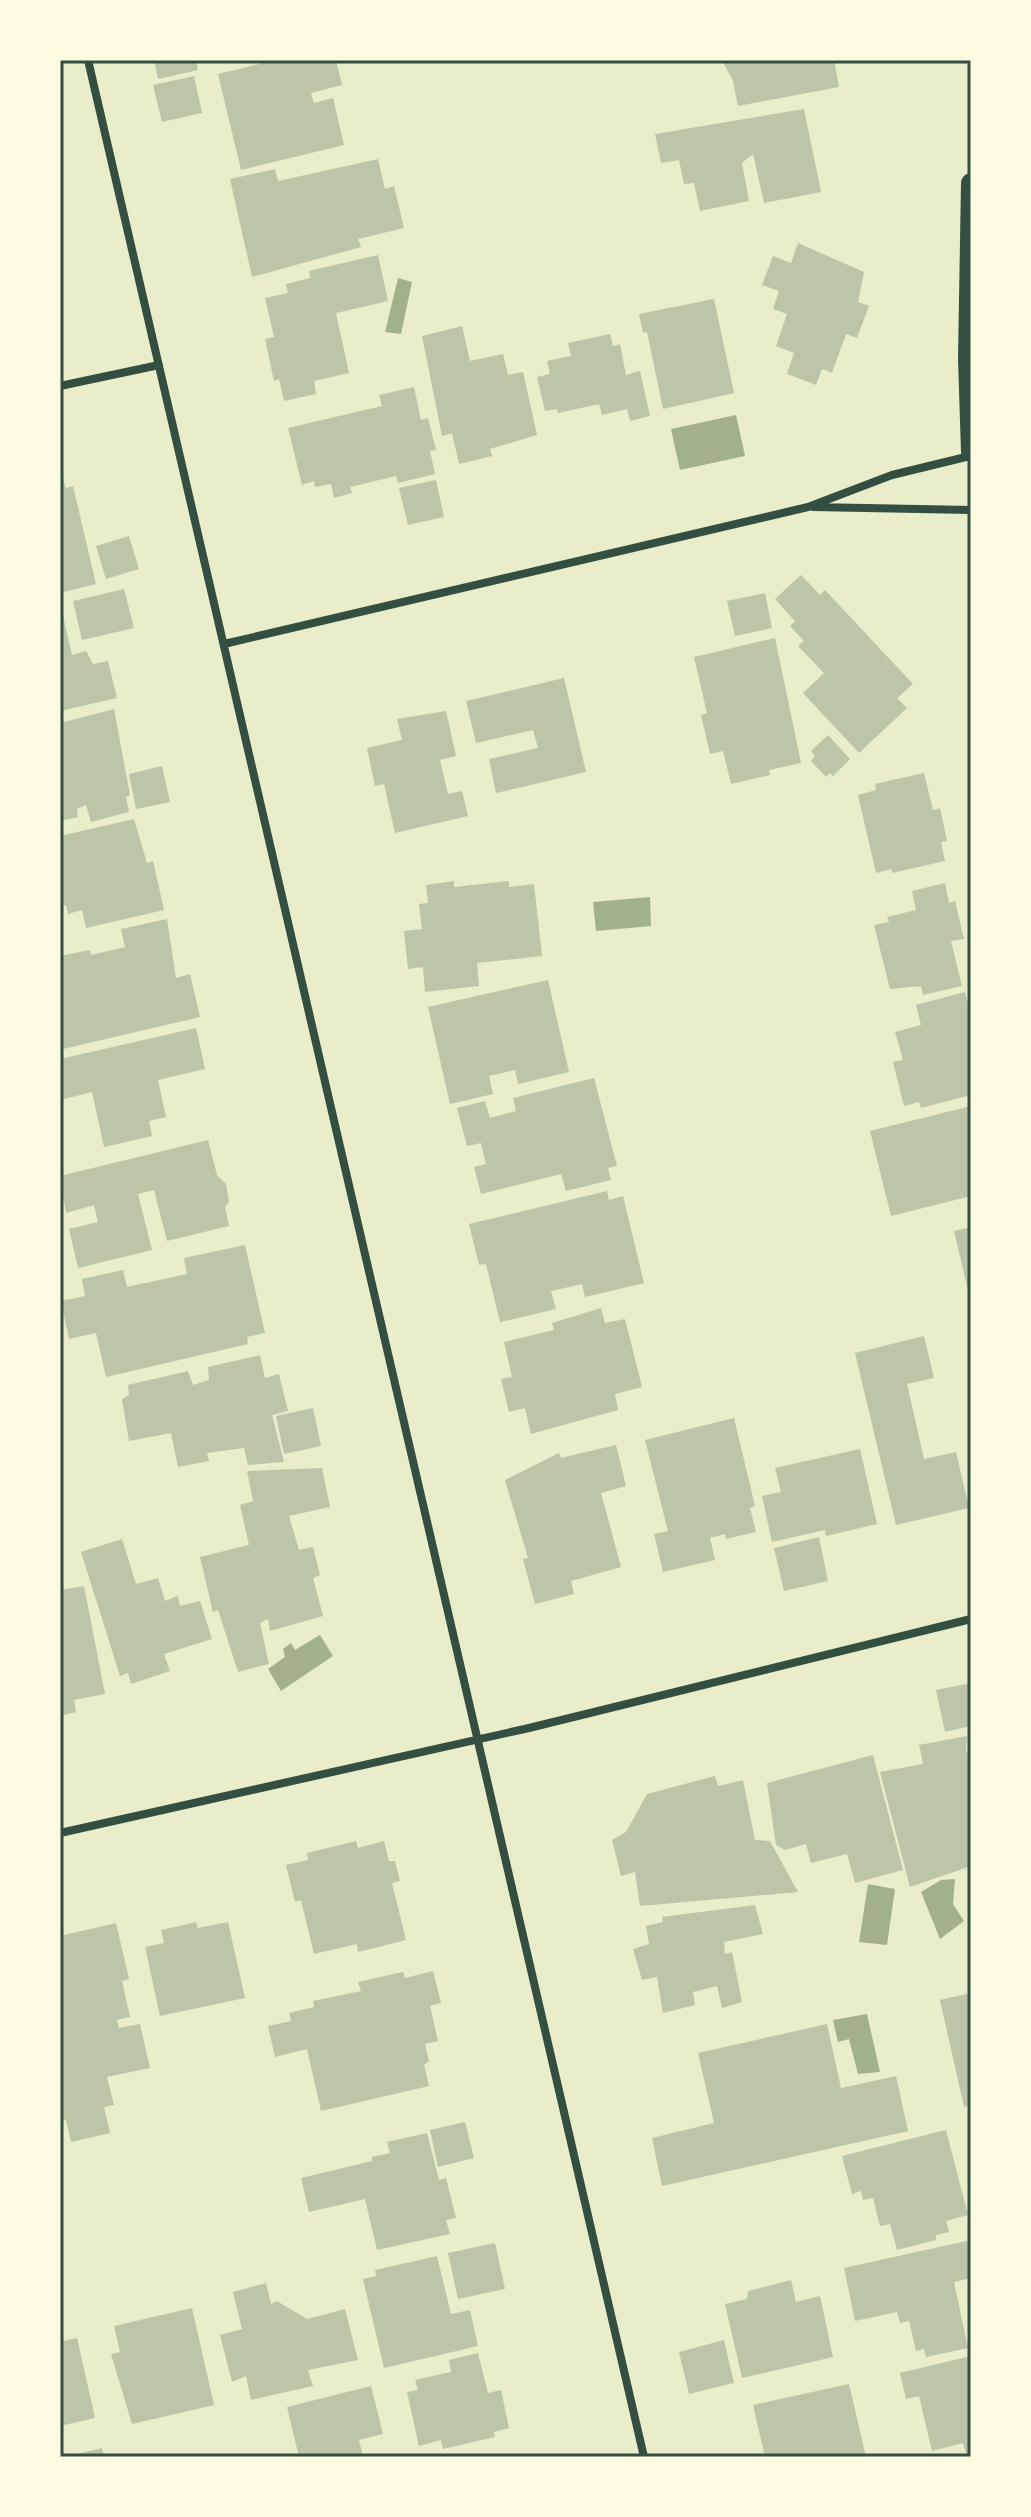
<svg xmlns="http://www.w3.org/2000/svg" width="1031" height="2517" viewBox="0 0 1031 2517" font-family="Signika,sans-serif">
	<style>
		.water { fill: #a3b18a }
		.building { fill: #bcc5a7 }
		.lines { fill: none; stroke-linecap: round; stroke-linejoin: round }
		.minor { stroke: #344e41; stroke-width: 8 }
		.primary { stroke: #344e41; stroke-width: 20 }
		.neatline { fill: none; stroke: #344e41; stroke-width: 3 }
	</style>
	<rect width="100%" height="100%" fill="#e9edc9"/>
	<path class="water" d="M398,278L412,282L401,334L385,332Z
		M736,415L745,456L680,470L671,429Z
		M650,897L651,926L596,931L593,902Z
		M320,1635L333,1656L281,1691L268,1669L285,1657L283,1649L291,1643L295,1650Z
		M955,1879L953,1904L964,1921L940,1939L921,1892L941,1880Z
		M868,1884L895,1889L887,1945L859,1942Z
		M867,2014L880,2072L858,2074L849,2039L838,2042L833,2020Z"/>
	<path class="building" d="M154,60H196L198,70L158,79Z
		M276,60H336L342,85L311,93L314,103L333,98L344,145L241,170L218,74Z
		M722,60H834L839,87L738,106L733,81Z
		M194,76L202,113L162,122L153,85Z
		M804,109L821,192L764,203L753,154L742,163L749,201L700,211L694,183L684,184L679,160L661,163L655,134Z
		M378,159L385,189L394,186L404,228L358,239L361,247L252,277L230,179L275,169L278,181Z
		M798,243L864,272L858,302L869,306L857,338L846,334L832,373L822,369L816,385L787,374L794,353L776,346L787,314L773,309L779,291L762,285L773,256L791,263Z
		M378,255L388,301L336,313L349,373L314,381L316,394L284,401L279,379L274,381L265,339L274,337L265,298L288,293L286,284L310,278L309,271Z
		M714,299L734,393L663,409L647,332L643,333L639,314Z
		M462,326L470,361L503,354L508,375L523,372L537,435L490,449L492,456L459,464L452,433L442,436L422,336Z
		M610,334L613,346L620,344L626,375L640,371L650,416L630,421L627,409L602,415L599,404L558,413L557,409L545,411L537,377L550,374L547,361L571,356L568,343Z
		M414,387L421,420L428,418L436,450L430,451L435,474L398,483L396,476L350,487L352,493L334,498L331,484L315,487L314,481L302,485L288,428L382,406L379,395Z
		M60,469L66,488L73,486L96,584L60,593Z
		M436,480L444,517L408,525L399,488Z
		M129,536L139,569L106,579L96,546Z
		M801,575L820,595L825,590L913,684L897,698L907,708L859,753L803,693L824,673L798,646L804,641L790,626L795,621L775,599Z
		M124,589L134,628L82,640L73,601Z
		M765,593L772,628L735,636L727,601Z
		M63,616L72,655L86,651L93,664L108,661L117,698L60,711V617Z
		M775,638L801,763L769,770L770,775L731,784L723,751L710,754L701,715L707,713L694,657Z
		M564,678L586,772L496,793L489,759L538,748L533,730L476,743L466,701Z
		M114,709L130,795L126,797L129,812L91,822L86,805L77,809L78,817L60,821V723Z
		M446,711L456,756L440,760L448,794L462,791L468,816L395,833L384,784L375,786L367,748L402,740L397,719Z
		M828,735L850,759L833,776L830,773L826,777L811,761L815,756L811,751Z
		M162,766L170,802L136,809L129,774Z
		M924,773L933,810L940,808L947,841L941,842L945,861L892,873V869L876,873L858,795L876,790L875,784Z
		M134,819L147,863L153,861L164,910L86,928L82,910L68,914L66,905L60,907V836Z
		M454,881V887L509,881V887L534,884L542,956L477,963L479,986L425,992L423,967L408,969L404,931L422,929L419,904L428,903L426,885Z
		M945,883L949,903L955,901L964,939L951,941L962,986L923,995L921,986L890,989L874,925L889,922L887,917L916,910L912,891Z
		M167,919L176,978L190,974L200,1017L63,1049L60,956L90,950L91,955L125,947L121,929Z
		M548,980L569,1072L518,1084L515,1070L489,1076L493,1094L450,1104L428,1007Z
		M965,992L971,1014V1095L921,1108L919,1102L904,1106L893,1062L903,1060L895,1032L921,1025L916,1005Z
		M196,1028L205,1069L158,1080L166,1117L149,1121L152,1136L104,1147L92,1092L60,1100V1059Z
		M594,1078L617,1166L608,1168L611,1180L566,1191L561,1174L481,1194L474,1167L486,1164L481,1143L467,1146L457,1108L485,1101L490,1118L516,1111L513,1098Z
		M971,1106V1196L891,1216L870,1131Z
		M208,1140L217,1175L226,1184L229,1202L225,1207L229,1226L167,1241L154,1190L138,1194L152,1250L78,1268L69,1229L98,1222L94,1205L66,1213L60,1176Z
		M607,1191L609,1200L623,1196L644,1283L585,1297L582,1284L551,1291L556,1309L500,1322L486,1264L479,1265L469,1224Z
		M971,1227V1299H970L954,1231Z
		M245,1245L265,1333L247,1337L248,1344L106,1377L96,1333L69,1339L61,1301L85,1296L82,1279L123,1270L127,1287L187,1274L184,1258Z
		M601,1308L605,1323L625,1319L642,1387L615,1394L618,1410L531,1434L525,1408L509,1412L501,1379L512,1377L504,1342L554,1330L552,1323Z
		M924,1336L934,1378L907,1384L924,1459L956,1452L969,1508L896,1525L855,1353Z
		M260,1355L265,1378L279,1374L288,1411L272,1415L284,1462L248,1465L244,1448L207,1453L209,1461L178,1467L171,1433L129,1441L122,1399L129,1395L128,1385L188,1371L193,1385L209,1380L208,1367Z
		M313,1408L321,1446L284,1454L276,1416Z
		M734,1418L755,1506L750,1508L756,1532L726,1539L725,1534L710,1538L715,1560L663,1572L654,1534L668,1531L645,1440Z
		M616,1445L626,1486L601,1493L621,1567L571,1581L574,1594L535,1604L523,1559L528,1558L505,1480L559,1453L561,1458Z
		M860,1449L877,1524L826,1536L825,1530L772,1542L762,1496L781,1492L775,1468Z
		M322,1468L330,1507L289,1516L299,1550L313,1547L320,1575L313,1578L323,1616L270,1631L268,1619L260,1623L269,1664L238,1672L218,1610L213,1612L200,1557L249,1545L240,1505L253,1501L247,1471Z
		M819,1537L828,1581L784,1591L774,1548Z
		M122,1539L136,1584L158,1578L165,1601L178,1596L180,1606L200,1601L212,1639L164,1654L170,1671L131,1684L128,1673L120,1676L81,1552Z
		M84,1586L105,1694L74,1700L76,1712L60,1716V1590Z
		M971,1683V1726L945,1732L936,1690Z
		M967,1736L966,1753L971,1751V1866L910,1887L880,1772L923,1764L919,1745Z
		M873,1755L903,1870L855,1883L847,1854L811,1863L806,1844L785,1850L776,1845L767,1783Z
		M715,1776L718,1786L743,1780L755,1840L770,1841L798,1892L640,1906L635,1872L621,1876L612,1840L626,1832L647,1794Z
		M356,1841L358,1848L384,1841L389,1861H395L400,1881L392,1883L406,1940L358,1952L357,1944L314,1954L301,1900L295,1902L286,1865L308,1860L307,1853Z
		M755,1905L763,1934L724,1942L725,1954L732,1952L742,2002L722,2008L717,1986L693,1992L695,2005L663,2013L657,1977L642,1980L633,1949L649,1944L646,1926L663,1922L662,1917Z
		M196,1922L198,1928L228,1922L245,1998L160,2016L145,1947L164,1943L161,1930Z
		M116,1923L129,1979L122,1981L130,2017L117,2020L119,2028L140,2024L150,2068L107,2077L114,2105L104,2107L110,2133L71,2142L66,2120L60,2121V1936Z
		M433,1971L441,2003L430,2006L438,2041L425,2044L429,2061L424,2065L429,2086L321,2111L307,2049L275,2057L268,2026L291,2021L289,2013L314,2007L313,2001L361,1991L358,1982L403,1972L405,1978Z
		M971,1993V2105L964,2107L940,2000Z
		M827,2024L841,2088L896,2076L908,2131L662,2186L652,2138L714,2123L698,2053Z
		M465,2122L474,2158L438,2167L430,2130Z
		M946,2130L968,2215L946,2221L949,2232L936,2235V2240L897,2250L890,2224L880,2226L873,2198L863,2200L861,2191L852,2194L842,2156Z
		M427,2133L439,2180L446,2178L456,2218L446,2220L450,2234L377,2250L365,2199L309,2212L301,2178L372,2161V2157L390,2153L387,2142Z
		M971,2240V2278L954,2282L968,2348L926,2357L924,2349L916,2351L909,2321L900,2323L897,2312L855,2321L844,2268Z
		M495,2243L505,2289L458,2299L448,2253Z
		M437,2256L451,2314L470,2310L478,2346L384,2368L363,2279L376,2276L375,2270Z
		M791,2280L796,2302L820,2296L833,2357L742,2378L725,2304L747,2299L748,2291Z
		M266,2283L271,2304L277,2301L307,2319L345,2309L358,2360L308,2370L313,2386L251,2400L246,2376L232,2382L220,2335L242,2329L233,2292Z
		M192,2308L214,2405L132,2424L111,2354L120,2352L114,2326Z
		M77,2338L95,2418L60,2426V2342Z
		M724,2340L734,2383L689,2394L679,2352Z
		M478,2353L488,2393L501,2390L509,2428L494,2432L495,2437L443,2449L441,2440L419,2446L407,2392L418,2390L415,2380L451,2372L449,2360Z
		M971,2356V2457H967L963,2443L932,2451L919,2396L906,2399L900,2373Z
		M849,2384L866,2457H765L753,2405Z
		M371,2386L383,2434L359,2440L363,2457H299L287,2407Z
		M102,2448L104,2457H69V2456Z"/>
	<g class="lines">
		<path class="minor" d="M88,60L644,2457
			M60,386L159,365
			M813,507L971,510
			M224,644L808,507L892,475L970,456
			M60,1833L529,1728L971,1619"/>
		<path class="primary" d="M971,183L968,359L971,452"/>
	</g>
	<rect width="1031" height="2517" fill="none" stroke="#fefae0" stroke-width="124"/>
	<rect x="62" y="62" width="907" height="2393" class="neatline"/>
</svg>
